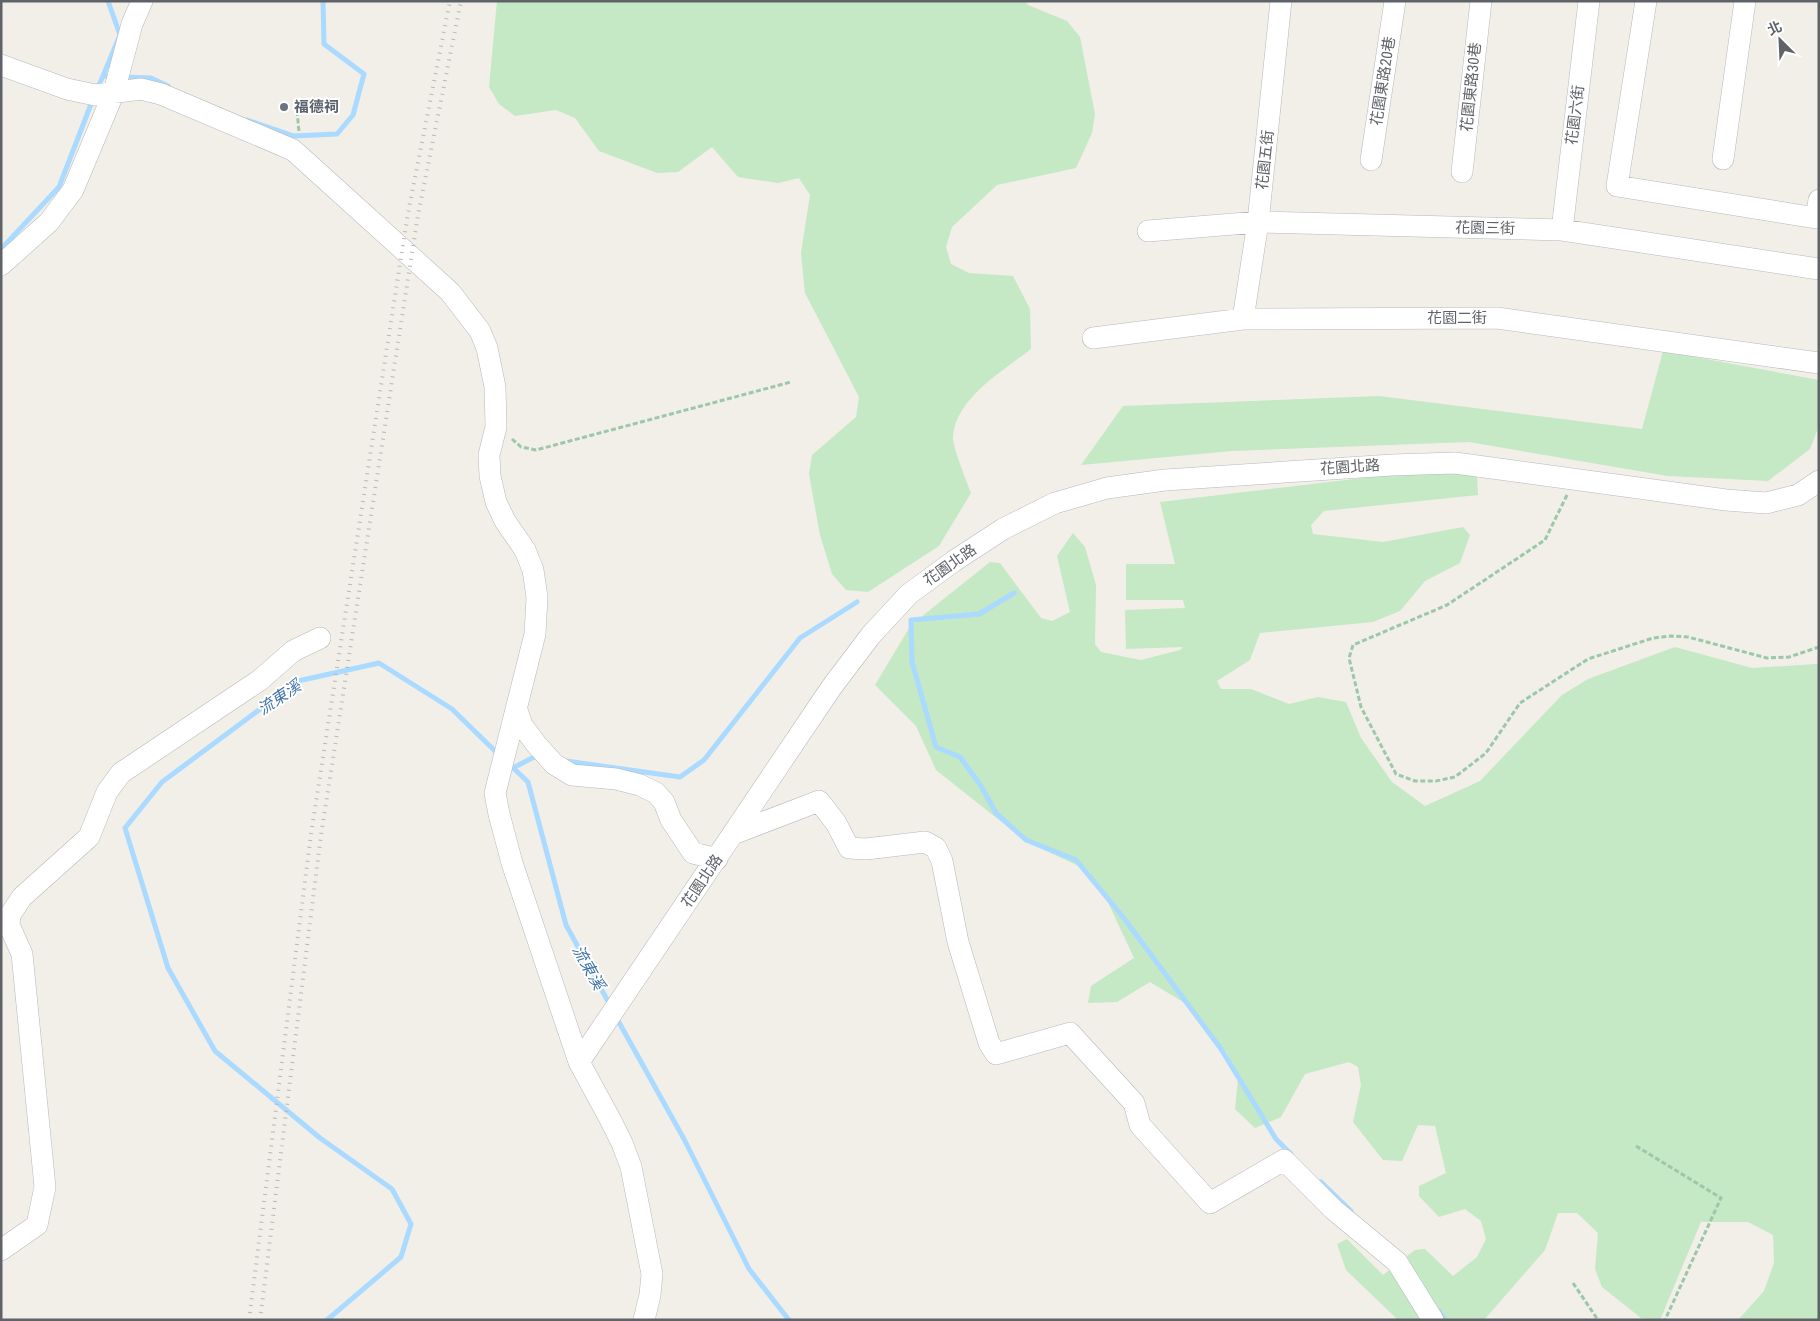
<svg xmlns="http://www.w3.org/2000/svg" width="1820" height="1321" viewBox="0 0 1820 1321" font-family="'Roboto Condensed','Noto Sans TC',sans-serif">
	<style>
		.green { fill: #c5e8c5 }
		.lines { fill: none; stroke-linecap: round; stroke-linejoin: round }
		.stream { stroke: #aadaff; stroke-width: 5 }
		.minor-casing { stroke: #b5b8bc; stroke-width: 22 }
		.path { stroke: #9cc7a9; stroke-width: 3; stroke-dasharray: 5 2.5; stroke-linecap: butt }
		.minor { stroke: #fff; stroke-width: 21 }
		.rail { stroke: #b6b7b8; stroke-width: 4; stroke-dasharray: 1 6; stroke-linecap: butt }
		.worship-dot { fill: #6b7280; stroke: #fff; stroke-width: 2 }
		.labels { text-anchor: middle; stroke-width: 4; stroke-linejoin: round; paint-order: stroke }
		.street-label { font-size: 15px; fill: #5f6368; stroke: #fff }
		.worship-label { font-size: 15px; font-weight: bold; fill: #5b616d; stroke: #fff; text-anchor: start }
		.water-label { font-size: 16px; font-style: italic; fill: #4174aa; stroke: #fff }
	</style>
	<rect width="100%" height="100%" fill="#f1efe8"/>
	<path class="green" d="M497,1H1025L1028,5L1067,21L1080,37L1095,114L1092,133L1076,168L997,185L952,227L946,247L951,264L969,273L1013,276L1030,309L1031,349C1004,370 954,399 953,438C953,448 967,482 971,493L939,546L868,592L846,590L832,574L820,535L809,474L812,455L856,417L859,397L805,293L801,253L810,195L799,178L778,183L738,177L712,147L678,172L657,173L599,151L575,118L556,110L515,116L499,104L489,87Z
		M1663,351L1819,380V426L1810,449L1768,481L1668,476L1469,442L1232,451L1081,465L1123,406L1379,396L1642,429Z
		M1447,468L1477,476L1478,495L1324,511L1311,525L1313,534L1383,542L1463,527L1470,535L1460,563L1425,581L1400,611L1373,622L1260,633L1250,660L1217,681L1221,689H1251L1289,704L1318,697L1346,702L1361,738L1392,782L1425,806L1480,781L1562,695L1588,679L1675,647L1752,668L1816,664L1819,663V1320H1738L1764,1291L1774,1263L1773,1235L1748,1222H1701L1660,1320L1641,1318L1602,1287L1595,1269L1598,1233L1577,1213H1558L1545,1250L1484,1320H1398L1346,1270L1337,1244L1347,1239L1383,1275L1415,1250L1425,1249L1453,1276L1477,1257L1486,1239L1481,1221L1465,1209L1439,1217L1419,1196V1186L1446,1173L1435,1126L1418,1125L1402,1161L1383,1160L1353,1122L1361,1085L1358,1067L1349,1062L1305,1074L1281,1117L1255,1128L1235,1109L1238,1079L1227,1053L1183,1002L1150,982L1117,1002L1088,1003L1091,986L1134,958L1106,898L1081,867L1027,842L936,770L916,726L875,685L911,625L990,562L1000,563L1041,618L1052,621L1070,612L1057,556L1073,533L1085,547L1096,585L1095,644L1101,652L1141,660L1180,650L1183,647L1126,649L1125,610L1185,608L1183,600H1126V564H1175L1160,502Z"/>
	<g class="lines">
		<path class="stream" d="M103,76L120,35L108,1
			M124,77L151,78L168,86
			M97,89L103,76L113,77
			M247,120L294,136L337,134L353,115L364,74L324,44L323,1
			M1,249L59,187L93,99
			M1014,593L979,614L911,620L912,662L936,747L960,757L981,786L996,813L1026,840L1076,860L1123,917L1221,1049L1276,1139L1291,1154
			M566,761L680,777L704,760L800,638L857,602
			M508,763L528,782L566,925L610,1005
			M513,768L534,757L540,758
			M616,1017L684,1139L749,1269L789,1320
			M1321,1182L1351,1211
			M1439,1311L1445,1320
			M327,1320L401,1257L411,1224L392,1189L320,1138L215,1051L168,968L125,828L162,782L298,681L379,663L452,709L498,754"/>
		<g class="minor-casing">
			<path id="minor" d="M1646,1L1617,186L1816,218L1819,200
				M1,65L67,89L95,95L141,89L161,94L293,150L450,292L480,331L487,348L495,387L496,427L489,455L490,476L496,502L505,521L525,550L533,570L537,597L535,634L495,793L499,814L512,863L579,1062L610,1119L622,1143L631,1167L652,1274L650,1295L644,1320
				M1723,159L1745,1
				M1371,160L1395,1
				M1462,172L1481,1
				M1562,230L1589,1
				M1148,231L1258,222L1562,230L1819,269
				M1,265L49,222L73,190L114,92L132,24L142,1
				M1243,319L1258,222L1281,1
				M1093,338L1243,319L1497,318L1819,363
				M517,710L522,725L536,744L554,764L572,775L616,779L640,785L656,793L664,802L671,820L693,853L717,859
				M733,834L819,801L836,823L849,848L866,849L925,842L936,848L942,861L958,942L989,1043L996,1054L1070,1033L1134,1103L1140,1125L1210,1203L1284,1160L1334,1210L1397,1262L1433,1320
				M579,1062L831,688L871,635L909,594L954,561L1003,529L1055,503L1107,488L1165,480L1392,465L1455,463L1726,500L1766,503L1798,495L1819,481
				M1,1250L37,1225L45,1187L22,954L9,925L10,915L22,897L89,837L107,792L121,773L260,680L293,651L320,638"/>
		</g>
		<path class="path" d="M297,111L299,132
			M512,439L521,447L536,450L791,382
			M1567,495L1545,540L1447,605L1353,645L1349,658L1361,707L1396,774L1415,781H1436L1455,777L1486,753L1520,703L1588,659L1653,638L1671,636L1688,637L1767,658L1789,657L1819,647
			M1636,1146L1721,1198L1665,1320
			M1573,1283L1598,1320"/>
		<use href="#minor" class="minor"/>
		<path class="rail" d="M249,1320L311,834L408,213L450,1
			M260,1320L321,835L418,215L461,1"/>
	</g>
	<circle class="worship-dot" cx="284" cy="107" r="5"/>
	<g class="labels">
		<g class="street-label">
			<text transform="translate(1383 81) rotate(-81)" y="5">花園東路20巷</text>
			<text transform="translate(1471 87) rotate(-84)" y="5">花園東路30巷</text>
			<text transform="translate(1575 115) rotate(-83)" y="5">花園六街</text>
			<text transform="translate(1265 160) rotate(-84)" y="5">花園五街</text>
			<text transform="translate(1485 228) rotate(1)" y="5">花園三街</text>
			<text x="1457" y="323">花園二街</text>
			<text transform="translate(1350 467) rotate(-4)" y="5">花園北路</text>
			<text transform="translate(950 565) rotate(-35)" y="5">花園北路</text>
			<text transform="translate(702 881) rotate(-56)" y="5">花園北路</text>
		</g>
		<g class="worship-label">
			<text x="294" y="112">福德祠</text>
		</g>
		<g class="water-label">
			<text transform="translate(279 697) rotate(-34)" y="6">流東溪</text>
			<text transform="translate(589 967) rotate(61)" y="6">流東溪</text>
		</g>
	</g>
	<rect width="1820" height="1321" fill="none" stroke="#5f6368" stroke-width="5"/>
	<g transform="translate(1780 40) rotate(336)" stroke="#ffffff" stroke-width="4" paint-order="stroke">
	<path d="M0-4L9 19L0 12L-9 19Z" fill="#5f6368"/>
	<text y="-8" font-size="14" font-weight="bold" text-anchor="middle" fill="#5f6368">北</text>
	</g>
</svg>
